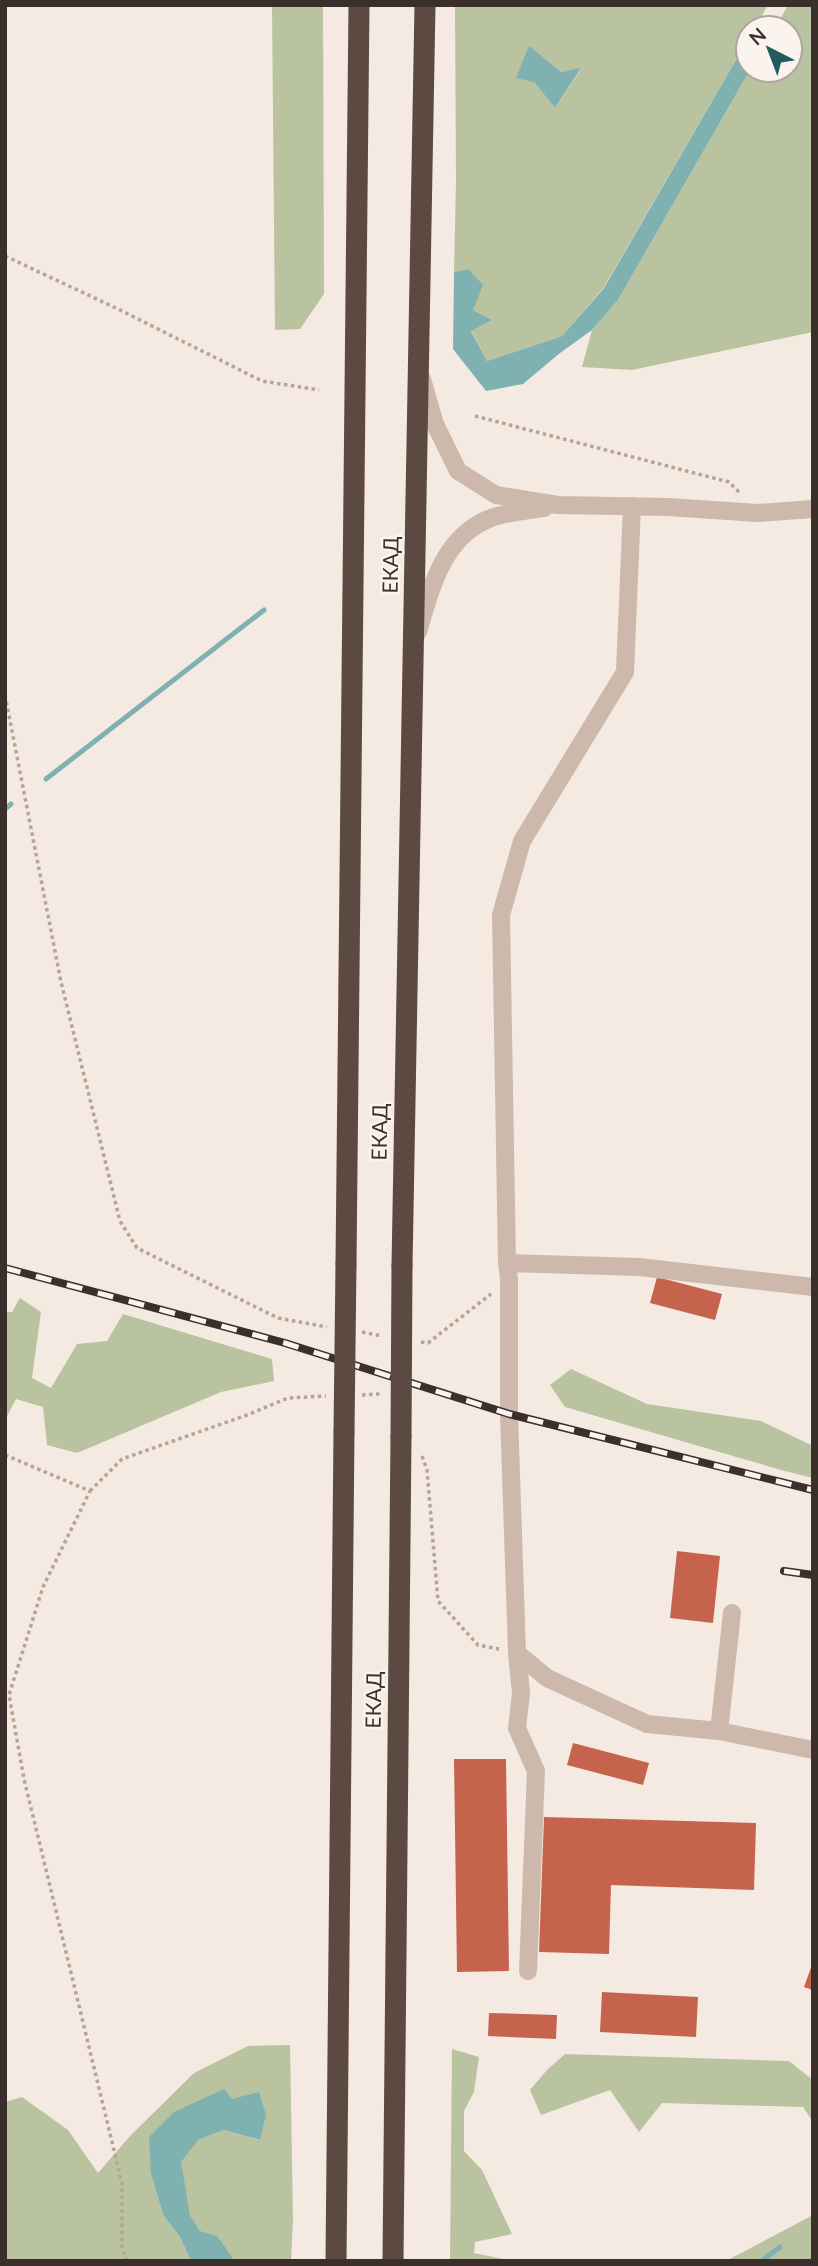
<svg xmlns="http://www.w3.org/2000/svg" width="818" height="2266" viewBox="0 0 818 2266" font-family="Lato,sans-serif">
	<style>
		.green { fill: #b9c3a0; fill-rule: evenodd }
		.water { fill: #7fb1b1 }
		.lines { fill: none; stroke-linecap: round; stroke-linejoin: round }
		.stream { stroke: #7fb1b1; stroke-width: 5 }
		.building { fill: #c6634c }
		.path { stroke: #b8a396; stroke-width: 3.5; stroke-dasharray: 3.5 3.5; stroke-linecap: butt }
		.minor { stroke: #ccb9ac; stroke-width: 18 }
		.highway { stroke: #5b4942; stroke-width: 21 }
		.rail-casing { stroke: #3a2f2b; stroke-width: 8 }
		.rail { stroke: #fbf4ee; stroke-width: 5; stroke-dasharray: 16; stroke-linecap: butt }
		.highway-bridge { stroke: #5b4942; stroke-width: 21 }
		.labels { text-anchor: middle; stroke-width: 5; stroke-linejoin: round; paint-order: stroke }
		.street-label { font-size: 21px; fill: #3a2f2b; stroke: #fbf4ee }
	</style>
	<rect width="100%" height="100%" fill="#f4eae1"/>
	<path class="green" d="M272,5H323L324,294L300,329L275,330Z
		M455,5H768L755,28H748V39L604,287L562,336L487,361L471,330L491,320L473,310L468,269L454,272L456,182ZM581,69L555,108L534,82L561,72Z
		M788,5H813V332L632,370L582,367L592,330L618,300L750,70H790V28H775Z
		M20,1298L41,1312L32,1378L51,1388L77,1344L107,1341L123,1314L272,1359L274,1381L221,1392L77,1453L47,1445L43,1407L16,1399L5,1420V1312H12Z
		M571,1369L647,1404L761,1421L813,1446V1478L781,1470L565,1407L550,1385Z
		M290,2045L293,2221L291,2261H232V2257L200,2231L190,2215L180,2162L198,2140L224,2130L259,2140V2092L151,2174L163,2215L180,2237L191,2261H5V2102L22,2097L68,2130L98,2173L131,2135L194,2073L248,2046Z
		M452,2049L479,2057L474,2092L464,2111V2151L482,2170L512,2234L475,2242L474,2253L513,2261H450Z
		M565,2054L789,2061L813,2080V2122L803,2107L662,2103L639,2132L610,2090L541,2115L530,2090L547,2070Z
		M813,2215V2261H726Z"/>
	<path class="water" d="M748,39V70H750L618,300L592,330L560,353L523,384L486,391L453,349L454,272L468,269L483,285L473,310L492,320L471,331L487,361L562,336L604,288Z
		M529,46L561,72L581,68L555,108L534,82L516,78Z
		M224,2089L232,2099L259,2092L266,2115L260,2140L224,2130L198,2140L181,2162L190,2215L200,2231L217,2236L232,2257V2261H191L180,2237L163,2215L151,2174L149,2137L174,2112Z"/>
	<g class="lines">
		<path class="stream" d="M46,779L264,610
			M5,809L11,804
			M762,2261L780,2247"/>
	</g>
	<path class="building" d="M657,1277L722,1294L715,1320L650,1303Z
		M677,1551L720,1556L713,1623L670,1618Z
		M573,1743L649,1763L643,1785L567,1765Z
		M454,1759H506L509,1971L457,1972Z
		M544,1817L756,1823L754,1890L611,1885L609,1954L539,1952Z
		M813,1962V1990L804,1987Z
		M602,1992L698,1997L696,2037L600,2032Z
		M489,2013L557,2015L556,2039L488,2036Z"/>
	<g class="lines">
		<path class="path" d="M5,256L118,309L262,381L319,390
			M475,416L729,482L740,493
			M5,695L61,982L120,1221L137,1248L278,1318L327,1327
			M362,1332L382,1336
			M421,1342L428,1343L491,1294
			M362,1395L378,1394L381,1397
			M5,1455L90,1491L43,1587L9,1695L24,1779L122,2183V2249L127,2261
			M422,1456L427,1470L438,1601L478,1645L499,1649
			M90,1491L122,1459L247,1415L288,1398L326,1396"/>
		<path class="minor" d="M422,379L435,424L458,471L496,495L558,505L668,507L758,513L813,509
			M632,506L625,672L522,841L501,915L507,1263L509,1279V1414L517,1653L547,1678L647,1724L719,1731L813,1750
			M418,632C431,588 443,536 491,518C507,512 527,511 544,508
			M507,1263L639,1267L813,1287
			M517,1653L521,1693L517,1728L536,1771L528,1971
			M719,1731L732,1613"/>
		<path class="highway" d="M346,1264L359,5
			M402,1266L425,5
			M336,2261L344,1432
			M393,2261L401,1437"/>
		<g class="rail-casing">
			<path id="rail" d="M5,1268L285,1343L509,1414L813,1490
				M784,1571L813,1575"/>
		</g>
		<use href="#rail" class="rail"/>
		<path class="highway-bridge" d="M344,1432L346,1264
			M401,1437L402,1266"/>
	</g>
	<g class="labels">
		<g class="street-label">
			<text transform="translate(391 565) rotate(-89)" y="7">ЕКАД</text>
			<text transform="translate(380 1132) rotate(-89)" y="7">ЕКАД</text>
			<text transform="translate(374 1700) rotate(-89)" y="7">ЕКАД</text>
		</g>
	</g>
	<rect width="818" height="2266" fill="none" stroke="#3a2f2b" stroke-width="14"/>
	<g transform="translate(769 49) rotate(318)"><circle r="33" fill="#fbf4ee" stroke="#aea5a0" stroke-width="2"/>
	<path d="M0-5L12 26L0 18L-12 26Z" fill="#205c5d"/>
	<text y="-10" font-size="19" font-weight="bold" text-anchor="middle" fill="#3a2f2b">N</text>
	</g>
</svg>
